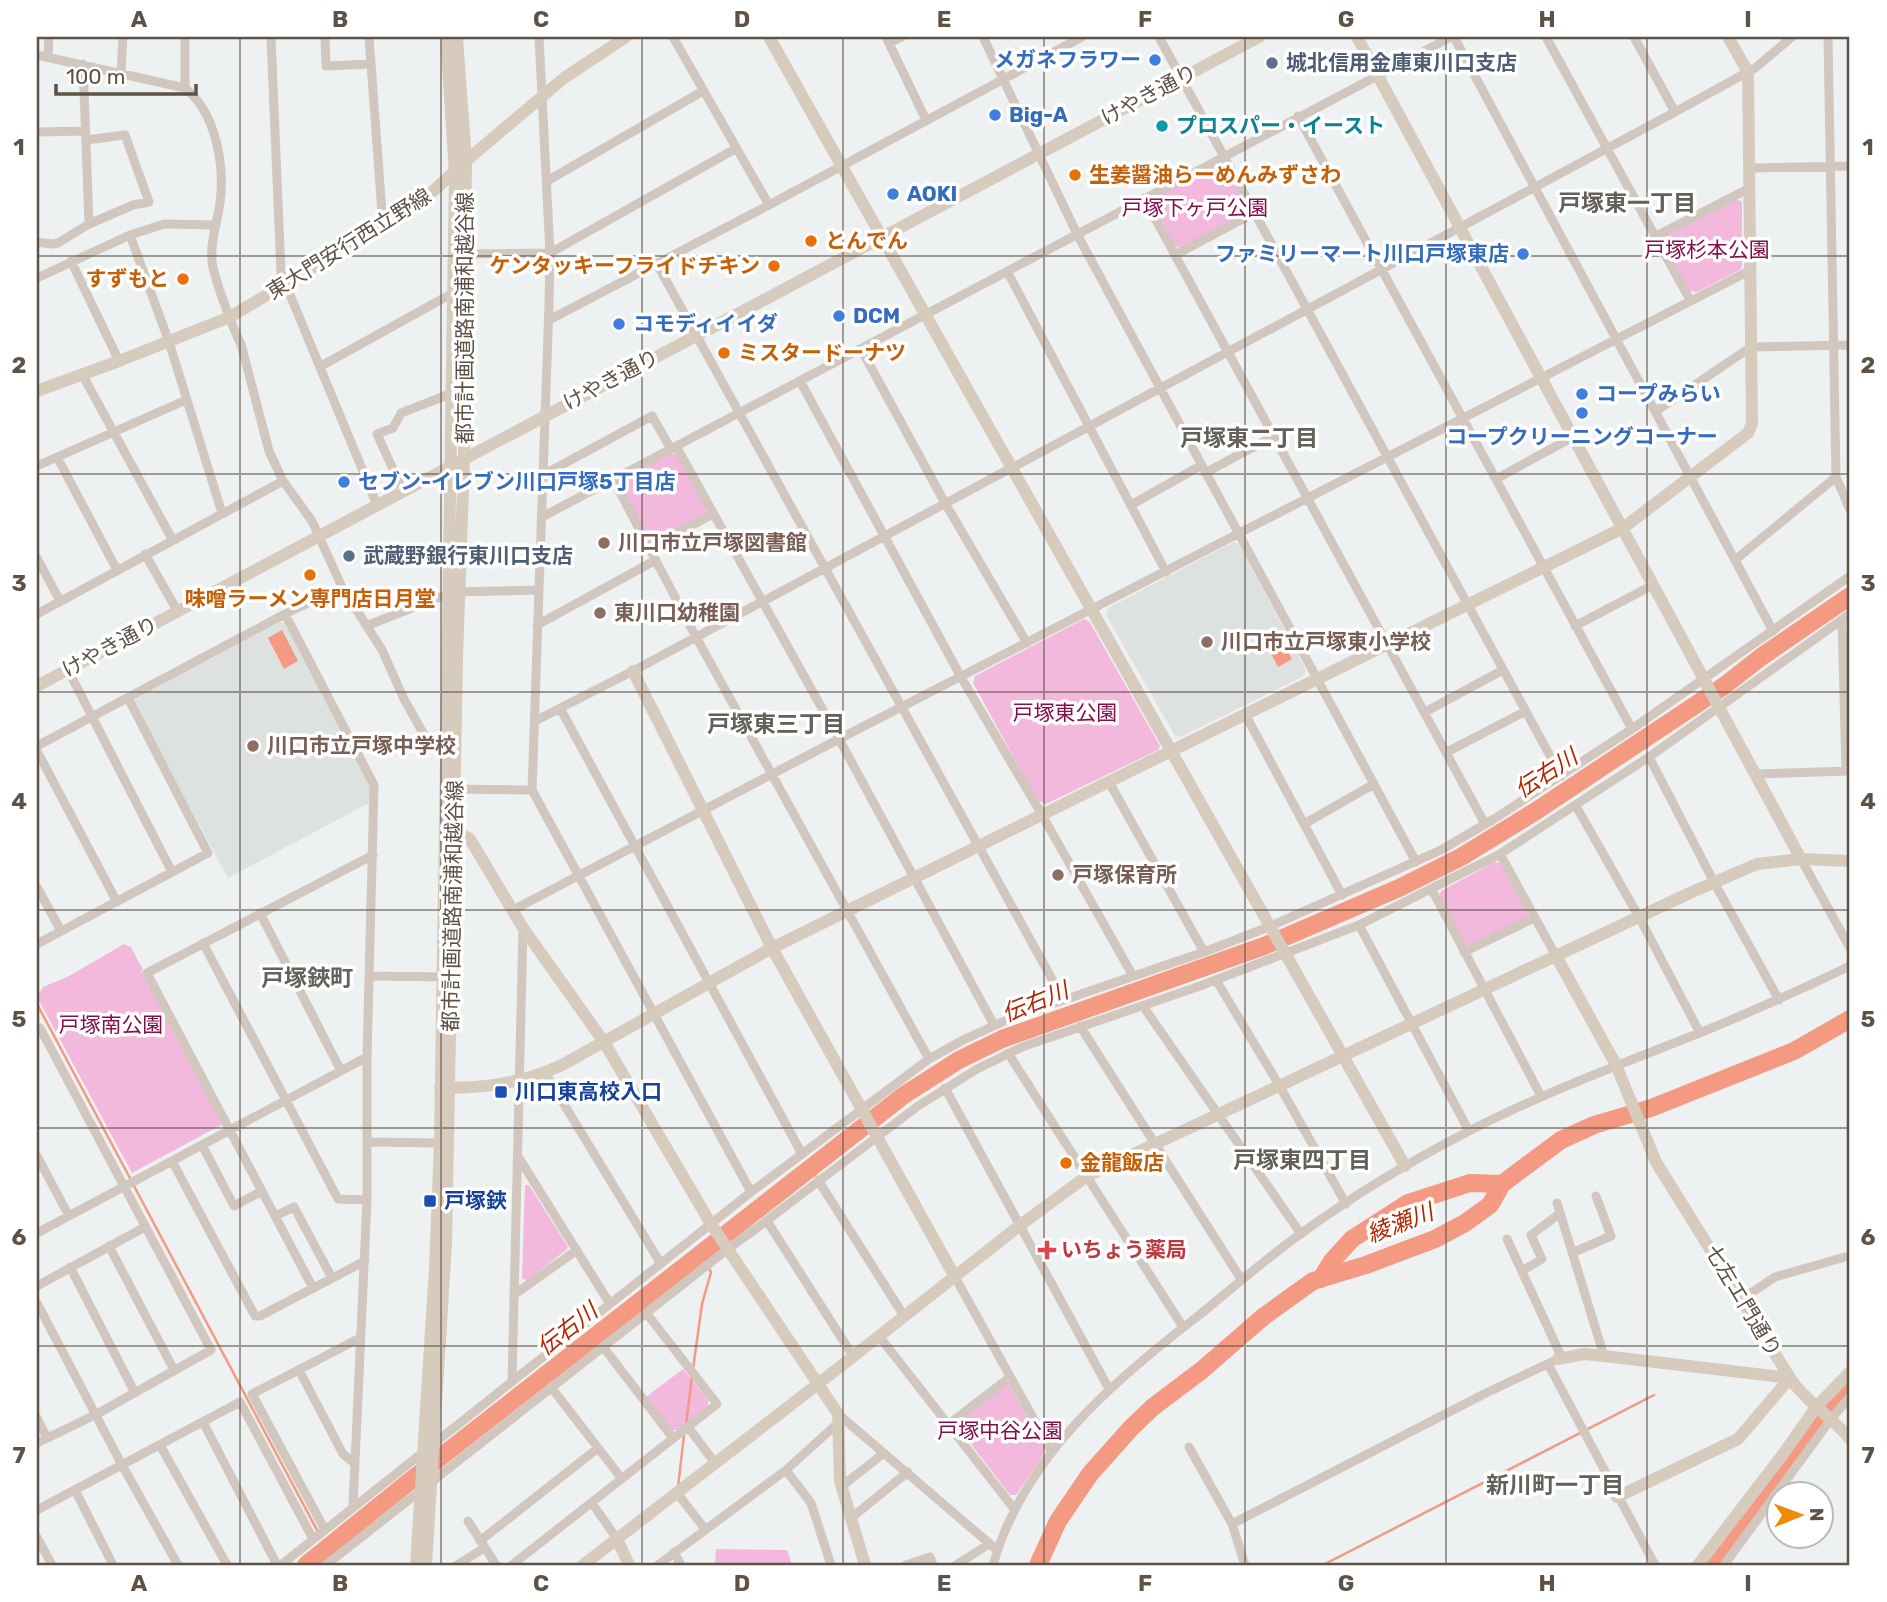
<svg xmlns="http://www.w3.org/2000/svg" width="1887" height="1602" viewBox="0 0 1887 1602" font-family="Rubik,'Noto Sans JP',sans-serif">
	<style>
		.education { fill: #dde1df }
		.green { fill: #f3b9dd }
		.water { fill: #f49982 }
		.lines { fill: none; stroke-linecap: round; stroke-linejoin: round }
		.stream { stroke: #f49982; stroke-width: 2.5 }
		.river { stroke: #f49982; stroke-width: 18 }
		.street { stroke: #d2c7be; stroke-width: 9 }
		.secondary { stroke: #d7cbbd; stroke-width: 12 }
		.grid { fill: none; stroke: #5e5145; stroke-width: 2; stroke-opacity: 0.55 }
		.shop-dot { fill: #3f7fe0; stroke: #fff; stroke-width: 2.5 }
		.service-dot { fill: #5c6f8a; stroke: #fff; stroke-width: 2.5 }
		.culture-dot { fill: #0f9aa8; stroke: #fff; stroke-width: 2.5 }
		.food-dot { fill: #e8710a; stroke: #fff; stroke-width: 2.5 }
		.education-dot { fill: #8d6e63; stroke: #fff; stroke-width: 2.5 }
		.transit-dot { fill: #1a4fb4; stroke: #fff; stroke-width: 2.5 }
		.health-dot { fill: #e0444e; stroke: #fff; stroke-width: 2.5 }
		.labels { text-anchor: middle; stroke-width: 7; stroke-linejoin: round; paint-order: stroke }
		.shop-label { font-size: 21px; font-weight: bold; fill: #366cbe; stroke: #fff; text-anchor: start }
		.service-label { font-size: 21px; font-weight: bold; fill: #4e5e75; stroke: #fff; text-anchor: start }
		.street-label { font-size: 21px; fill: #5e5145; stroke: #fff }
		.culture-label { font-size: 21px; font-weight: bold; fill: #0d838f; stroke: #fff; text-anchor: start }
		.food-label { font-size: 21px; font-weight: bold; fill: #c56008; stroke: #fff; text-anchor: start }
		.park-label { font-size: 21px; fill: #860f4b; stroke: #fff }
		.education-label { font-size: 21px; font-weight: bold; fill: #785e54; stroke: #fff; text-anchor: start }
		.transit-label { font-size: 21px; font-weight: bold; fill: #164399; stroke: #fff; text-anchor: start }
		.health-label { font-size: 21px; font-weight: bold; fill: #be3a42; stroke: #fff; text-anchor: start }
		.neighbourhood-label { font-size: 23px; font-weight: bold; fill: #64605a; stroke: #fff }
		.water-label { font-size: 23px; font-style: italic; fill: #b62500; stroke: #fff }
		.neatline { fill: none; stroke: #5e5145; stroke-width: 2.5 }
		.grid-label { font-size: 23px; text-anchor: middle; font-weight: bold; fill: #5e5145 }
	</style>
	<rect width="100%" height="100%" fill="#eef1f1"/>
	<path class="education" d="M1233,542L1239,544L1306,670L1304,676L1181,737L1175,736L1106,615L1108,608Z
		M280,622L285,623L371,787L369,803L228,878L134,704L136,699Z"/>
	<path class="green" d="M1217,164H1225L1248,208L1247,214L1182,249L1175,246L1152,203L1154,197Z
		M1735,198L1742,202V265L1740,270L1697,292L1690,291L1663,242L1666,235Z
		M671,453L676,454L707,510L706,515L655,541H649L621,488L620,482Z
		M1084,619L1089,621L1160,746L1158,750L1046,804L1037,800L973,683L975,676Z
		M1494,862L1501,863L1528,914L1527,917L1469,945H1465L1439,898L1441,891Z
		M124,944L131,947L143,970L141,971L223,1124L132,1173L37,997L43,987L69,976Z
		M525,1185H529L568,1247L566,1250L527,1281L522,1278Z
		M683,1369L708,1400V1408L678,1430H671L646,1397Z
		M1006,1383L1009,1384L1044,1447L1043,1456L1016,1495H1010L957,1426L958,1422Z
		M716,1549L787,1550L792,1565H715Z"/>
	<path class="water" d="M1276,629L1292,659L1278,667L1262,636Z
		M282,630L298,661L284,669L268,638Z"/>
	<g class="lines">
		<path class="stream" d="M37,1004L131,1180
			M134,1186L318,1532
			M693,1369L702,1304L711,1272L700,1254
			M686,1425L692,1376
			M678,1487L684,1435
			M324,1542L328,1549
			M1323,1565L1654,1395"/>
		<path class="river" d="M1321,1279L1332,1261L1352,1239L1408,1203L1470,1183L1502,1184
			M1830,1407L1850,1387
			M306,1565L410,1481L904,1095L959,1060L1002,1039L1264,946L1399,888L1461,857L1536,811L1724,686L1761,657L1850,596
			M1038,1565L1058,1521L1090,1474L1131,1428L1153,1407L1202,1370L1263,1317L1313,1281L1366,1265L1435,1239L1465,1223L1490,1205L1502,1184L1561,1140L1594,1125L1651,1108L1794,1051L1850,1019
			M1715,1565L1821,1419"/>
		<path class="street" d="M185,37V88
			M271,37L281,273L377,505
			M325,37L326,66L371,64
			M369,37L383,226
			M539,37L550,253L549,304L532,790L751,1192
			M673,37L769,205
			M886,37L926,120
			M983,37L1077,234L1416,862
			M1159,37L1561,776
			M1454,37L1773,631
			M1546,37L1690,300
			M1634,37L1675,112
			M1828,37L1836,477L1850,510
			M889,43L902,37
			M37,55L185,88C216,113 225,165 220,203C217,222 210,242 212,262C214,278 233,329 241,344L269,451L283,481L312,521L342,587L382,650L404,699L427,740L446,749
			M48,56L49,37
			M83,64L89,224
			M121,72L123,37
			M1298,116L1632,729
			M37,132L85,131
			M1750,168L1850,166
			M547,181L703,91
			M1144,198L1485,824
			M130,235L169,342L222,513
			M1656,236L1750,188
			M37,242L51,244L58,243L89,224L133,205L149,202L125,135L86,140
			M465,254L550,253L735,149
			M1175,255L1254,213
			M71,261L119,361
			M657,264L1063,999
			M1007,271L1166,572
			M37,278L130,235L164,224L216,225
			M549,320L769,205L1082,37
			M861,349L945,503L1027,643
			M321,366L453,293
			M82,374L172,539
			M800,381L961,677L1042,815L1133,976
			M1656,411L1751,347L1850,345
			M676,446L839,739L994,1025
			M57,457L117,570
			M37,466L186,400
			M1205,473L1274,436
			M543,475L652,416L671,449
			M613,479L696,637L929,1059
			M1496,479L1573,437
			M403,491L377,434L393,428L401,413L450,394
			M1131,505L1202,465
			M542,517L1451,37
			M649,548L713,514
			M145,554L178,612
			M37,558L60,601
			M1735,560L1836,477
			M37,614L283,481
			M285,614L374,785L367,1057V1200L353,1506
			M1842,620L1846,771
			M537,625L656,560
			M366,626L453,592L539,590
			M1575,626L1653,585
			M68,670L172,872
			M560,708L802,1154
			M1425,712L1503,670
			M1245,714L1342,895
			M535,721L633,671L1675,112L1755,68L1792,37
			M37,746L285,614L342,587
			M37,751L117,902
			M1447,752L1526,711
			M1649,757L1714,882L1779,1000
			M1755,774L1850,771
			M1109,782L1204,952
			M449,789L532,790
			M1576,806L1639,917L1700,1033
			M1304,824L1374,784
			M1500,854L1556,956
			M1801,859L1850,948
			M37,887L61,931
			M1432,890L1541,1096
			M513,910L839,739L1749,271
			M260,913L341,1071
			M1359,925L1469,1131
			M203,943L338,1199L367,1200
			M37,944L208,853L128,698
			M1464,952L1534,918
			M370,976L448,977
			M1216,980L1279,1085L1346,1204
			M1143,1006L1301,1234
			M1080,1026L1241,1279
			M37,1030L40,1028L211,1350L95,1415L37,1443
			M1008,1053L1183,1327
			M545,1073L661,1264
			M945,1088L1109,1389
			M367,1142L440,1143
			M202,1145L234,1206L262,1191
			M37,1156L69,1216
			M519,1158L610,1304
			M172,1161L255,1316H260L365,1261
			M818,1180L904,1316
			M1557,1203L1604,1356
			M275,1216L294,1207L332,1278
			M767,1221L853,1356
			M37,1233L367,1057
			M1507,1239L1562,1358
			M109,1246L174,1370
			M1572,1253L1611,1236L1596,1196
			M70,1267L135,1393
			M1522,1271L1542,1259L1531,1235L1559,1214
			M955,1277L1052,1452
			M37,1286L145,1227
			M313,1288L147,973L373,855
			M515,1294L577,1250
			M1742,1299L1775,1277L1845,1257
			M37,1303L122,1465L178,1565
			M879,1336L1015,1510
			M604,1348L673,1438
			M1548,1364L1655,1565
			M299,1370L343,1454L354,1463
			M512,1382L523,929
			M551,1387L622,1479
			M838,1414L997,1550
			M37,1418L47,1438
			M203,1422L277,1565
			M949,1424L1010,1377
			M688,1427L715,1463
			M160,1445L227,1565
			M1189,1447L1232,1524L1245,1565
			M842,1486L884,1453
			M75,1490L113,1565
			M677,1493L705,1529
			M592,1503L617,1539
			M37,1510L240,1402L313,1539
			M851,1518L908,1472
			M468,1521L496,1565
			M1232,1524L1484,1394L1558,1359
			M325,1530L252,1394L360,1338
			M37,1537L52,1565
			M480,1541L598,1448
			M674,1552L681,1565
			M281,1565L751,1192L929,1059L963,1040L1011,1018L1204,952L1271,926L1441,850L1494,819L1632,729L1850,576
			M326,1565L729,1248L757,1228L918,1106L977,1069L1022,1047L1200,986L1359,925L1500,854L1649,757L1850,614
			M457,1565L484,1548
			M512,1565L717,1404L647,1314
			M658,1565L786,1470
			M831,1565L811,1503L786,1470L838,1423
			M906,1565L930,1557L933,1565
			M956,1565L989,1544
			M993,1565C1023,1458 1113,1381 1198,1316C1232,1289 1264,1260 1299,1235C1352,1196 1411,1161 1469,1131C1543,1093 1621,1064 1697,1034C1749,1013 1800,990 1850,966
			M1724,1565L1831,1419L1850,1397"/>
		<path class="secondary" d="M769,37L1405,1166
			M1357,37L1801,859
			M37,391L119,361L230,317L419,204L466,161L564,78L626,37
			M633,671L772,948L955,1277
			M37,686L1259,37
			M454,830L470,839L523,928L604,1042L711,1224L818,1384L1019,1226L1087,1176L1692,892L1757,864L1801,859L1850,861
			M1556,956L1616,1065L1656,1162L1790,1378C1806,1402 1832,1417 1850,1439
			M440,1088C486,1088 520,1084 562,1065L772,948L1623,528L1748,433L1752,423L1748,72L1728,37
			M1558,1359L1584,1354L1604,1356L1790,1378L1738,1439L1617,1497
			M617,1539L629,1565
			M416,1565L435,1268L440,1143L455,174L446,37
			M426,1565L446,1243L457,659L464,458L466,161L457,37
			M583,1565L818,1384L838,1414L840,1481L865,1565
			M1698,1565L1784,1453L1817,1406L1850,1372"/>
	</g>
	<path class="grid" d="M240,37V1565M441,37V1565M642,37V1565M843,37V1565M1044,37V1565M1245,37V1565M1446,37V1565M1647,37V1565M37,256H1850M37,474H1850M37,692H1850M37,910H1850M37,1128H1850M37,1346H1850"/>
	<g class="shop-dot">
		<circle cx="1155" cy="60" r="7"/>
		<circle cx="995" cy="115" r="7"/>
		<circle cx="893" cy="194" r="7"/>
		<circle cx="1523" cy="254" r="7"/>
		<circle cx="839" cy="316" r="7"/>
		<circle cx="619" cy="324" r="7"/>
		<circle cx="1582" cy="394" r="7"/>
		<circle cx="1582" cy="413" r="7"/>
		<circle cx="344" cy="482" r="7"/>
	</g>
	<g class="service-dot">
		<circle cx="1272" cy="63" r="7"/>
		<circle cx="349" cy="556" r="7"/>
	</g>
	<circle class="culture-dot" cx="1162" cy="126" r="7"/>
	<g class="food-dot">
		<circle cx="1075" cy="175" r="7"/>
		<circle cx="811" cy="241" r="7"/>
		<circle cx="774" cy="266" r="7"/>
		<circle cx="183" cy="279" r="7"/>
		<circle cx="724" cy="353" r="7"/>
		<circle cx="310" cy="575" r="7"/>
		<circle cx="1066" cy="1163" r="7"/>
	</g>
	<g class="education-dot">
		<circle cx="604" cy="543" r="7"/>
		<circle cx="600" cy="613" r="7"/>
		<circle cx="1207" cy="642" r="7"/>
		<circle cx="253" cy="746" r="7"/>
		<circle cx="1058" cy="875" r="7"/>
	</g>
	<g class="transit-dot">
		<rect x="494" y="1085" width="14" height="14" rx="3.5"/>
		<rect x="423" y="1194" width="14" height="14" rx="3.5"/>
	</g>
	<path class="health-dot" d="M1043.5 1239.5h7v7h7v7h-7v7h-7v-7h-7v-7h7z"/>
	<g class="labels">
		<g class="shop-label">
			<text x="1141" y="67" text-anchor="end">メガネフラワー</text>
			<text x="1009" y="122">Big-A</text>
			<text x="907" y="201">AOKI</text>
			<text x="1509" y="261" text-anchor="end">ファミリーマート川口戸塚東店</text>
			<text x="853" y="323">DCM</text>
			<text x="633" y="331">コモディイイダ</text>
			<text x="1596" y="401">コープみらい</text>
			<text x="1582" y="444" text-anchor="middle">コープクリーニングコーナー</text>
			<text x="358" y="489">セブン-イレブン川口戸塚5丁目店</text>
		</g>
		<g class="service-label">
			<text x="1286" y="70">城北信用金庫東川口支店</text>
			<text x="363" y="563">武蔵野銀行東川口支店</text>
		</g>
		<g class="street-label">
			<text transform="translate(1149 95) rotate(-28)" y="7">けやき通り</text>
			<text transform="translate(349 244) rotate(-32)" y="7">東大門安行西立野線</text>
			<text transform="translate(465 318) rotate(-90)" y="7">都市計画道路南浦和越谷線</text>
			<text transform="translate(611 380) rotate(-28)" y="7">けやき通り</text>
			<text transform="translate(110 647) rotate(-28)" y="7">けやき通り</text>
			<text transform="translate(453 906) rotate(-89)" y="7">都市計画道路南浦和越谷線</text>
			<text transform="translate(1743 1301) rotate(59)" y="7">七左エ門通り</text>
		</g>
		<g class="culture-label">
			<text x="1176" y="133">プロスパー・イースト</text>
		</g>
		<g class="food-label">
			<text x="1089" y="182">生姜醤油らーめんみずさわ</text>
			<text x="825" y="248">とんでん</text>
			<text x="760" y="273" text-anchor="end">ケンタッキーフライドチキン</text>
			<text x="169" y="286" text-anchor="end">すずもと</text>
			<text x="738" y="360">ミスタードーナツ</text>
			<text x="310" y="606" text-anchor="middle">味噌ラーメン専門店日月堂</text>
			<text x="1080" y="1170">金龍飯店</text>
		</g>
		<g class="park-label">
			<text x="1195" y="215">戸塚下ヶ戸公園</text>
			<text x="1707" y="257">戸塚杉本公園</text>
			<text x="1065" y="720">戸塚東公園</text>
			<text x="111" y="1032">戸塚南公園</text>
			<text x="1000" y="1438">戸塚中谷公園</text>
		</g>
		<g class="education-label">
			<text x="618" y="550">川口市立戸塚図書館</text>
			<text x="614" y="620">東川口幼稚園</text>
			<text x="1221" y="649">川口市立戸塚東小学校</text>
			<text x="267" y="753">川口市立戸塚中学校</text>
			<text x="1072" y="882">戸塚保育所</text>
		</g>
		<g class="transit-label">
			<text x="515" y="1099">川口東高校入口</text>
			<text x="444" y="1208">戸塚鋏</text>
		</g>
		<g class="health-label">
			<text x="1061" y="1257">いちょう薬局</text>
		</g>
		<g class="neighbourhood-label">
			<text x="1627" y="211">戸塚東一丁目</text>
			<text x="1249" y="446">戸塚東二丁目</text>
			<text x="776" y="732">戸塚東三丁目</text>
			<text x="307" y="986">戸塚鋏町</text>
			<text x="1302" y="1168">戸塚東四丁目</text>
			<text x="1555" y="1493">新川町一丁目</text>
		</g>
		<g class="water-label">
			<text transform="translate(1546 773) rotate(-33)" y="8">伝右川</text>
			<text transform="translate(1035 1002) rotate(-22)" y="8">伝右川</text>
			<text transform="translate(1400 1223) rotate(-21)" y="8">綾瀬川</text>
			<text transform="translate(567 1329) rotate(-38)" y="8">伝右川</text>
		</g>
	</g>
	<rect width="1887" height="1602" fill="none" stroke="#ffffff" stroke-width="77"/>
	<g transform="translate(1800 1515) rotate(89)"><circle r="33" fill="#ffffff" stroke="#bfb9b5" stroke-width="2"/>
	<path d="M0-5L12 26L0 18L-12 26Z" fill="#f18a09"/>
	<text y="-10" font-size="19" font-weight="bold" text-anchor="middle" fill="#5e5145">N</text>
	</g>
	<path d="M56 84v10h140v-10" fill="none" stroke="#5e5145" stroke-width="3.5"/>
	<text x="66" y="84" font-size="21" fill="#5e5145" stroke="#ffffff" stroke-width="5" paint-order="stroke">100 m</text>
	<rect x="38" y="38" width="1810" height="1526" class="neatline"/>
	<g class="grid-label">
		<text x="139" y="27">A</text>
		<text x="340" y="27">B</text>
		<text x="541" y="27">C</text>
		<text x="742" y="27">D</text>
		<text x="944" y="27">E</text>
		<text x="1145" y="27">F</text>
		<text x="1346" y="27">G</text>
		<text x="1547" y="27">H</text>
		<text x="1748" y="27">I</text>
		<text x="19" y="155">1</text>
		<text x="1868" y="155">1</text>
		<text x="19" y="373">2</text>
		<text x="1868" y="373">2</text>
		<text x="19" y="591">3</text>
		<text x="1868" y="591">3</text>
		<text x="19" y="809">4</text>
		<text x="1868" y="809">4</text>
		<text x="19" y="1027">5</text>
		<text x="1868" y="1027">5</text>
		<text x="19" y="1245">6</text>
		<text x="1868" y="1245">6</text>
		<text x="19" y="1463">7</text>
		<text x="1868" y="1463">7</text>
		<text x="139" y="1591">A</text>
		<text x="340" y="1591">B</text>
		<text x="541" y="1591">C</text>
		<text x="742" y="1591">D</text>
		<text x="944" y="1591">E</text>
		<text x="1145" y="1591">F</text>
		<text x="1346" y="1591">G</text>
		<text x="1547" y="1591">H</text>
		<text x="1748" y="1591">I</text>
	</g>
</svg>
